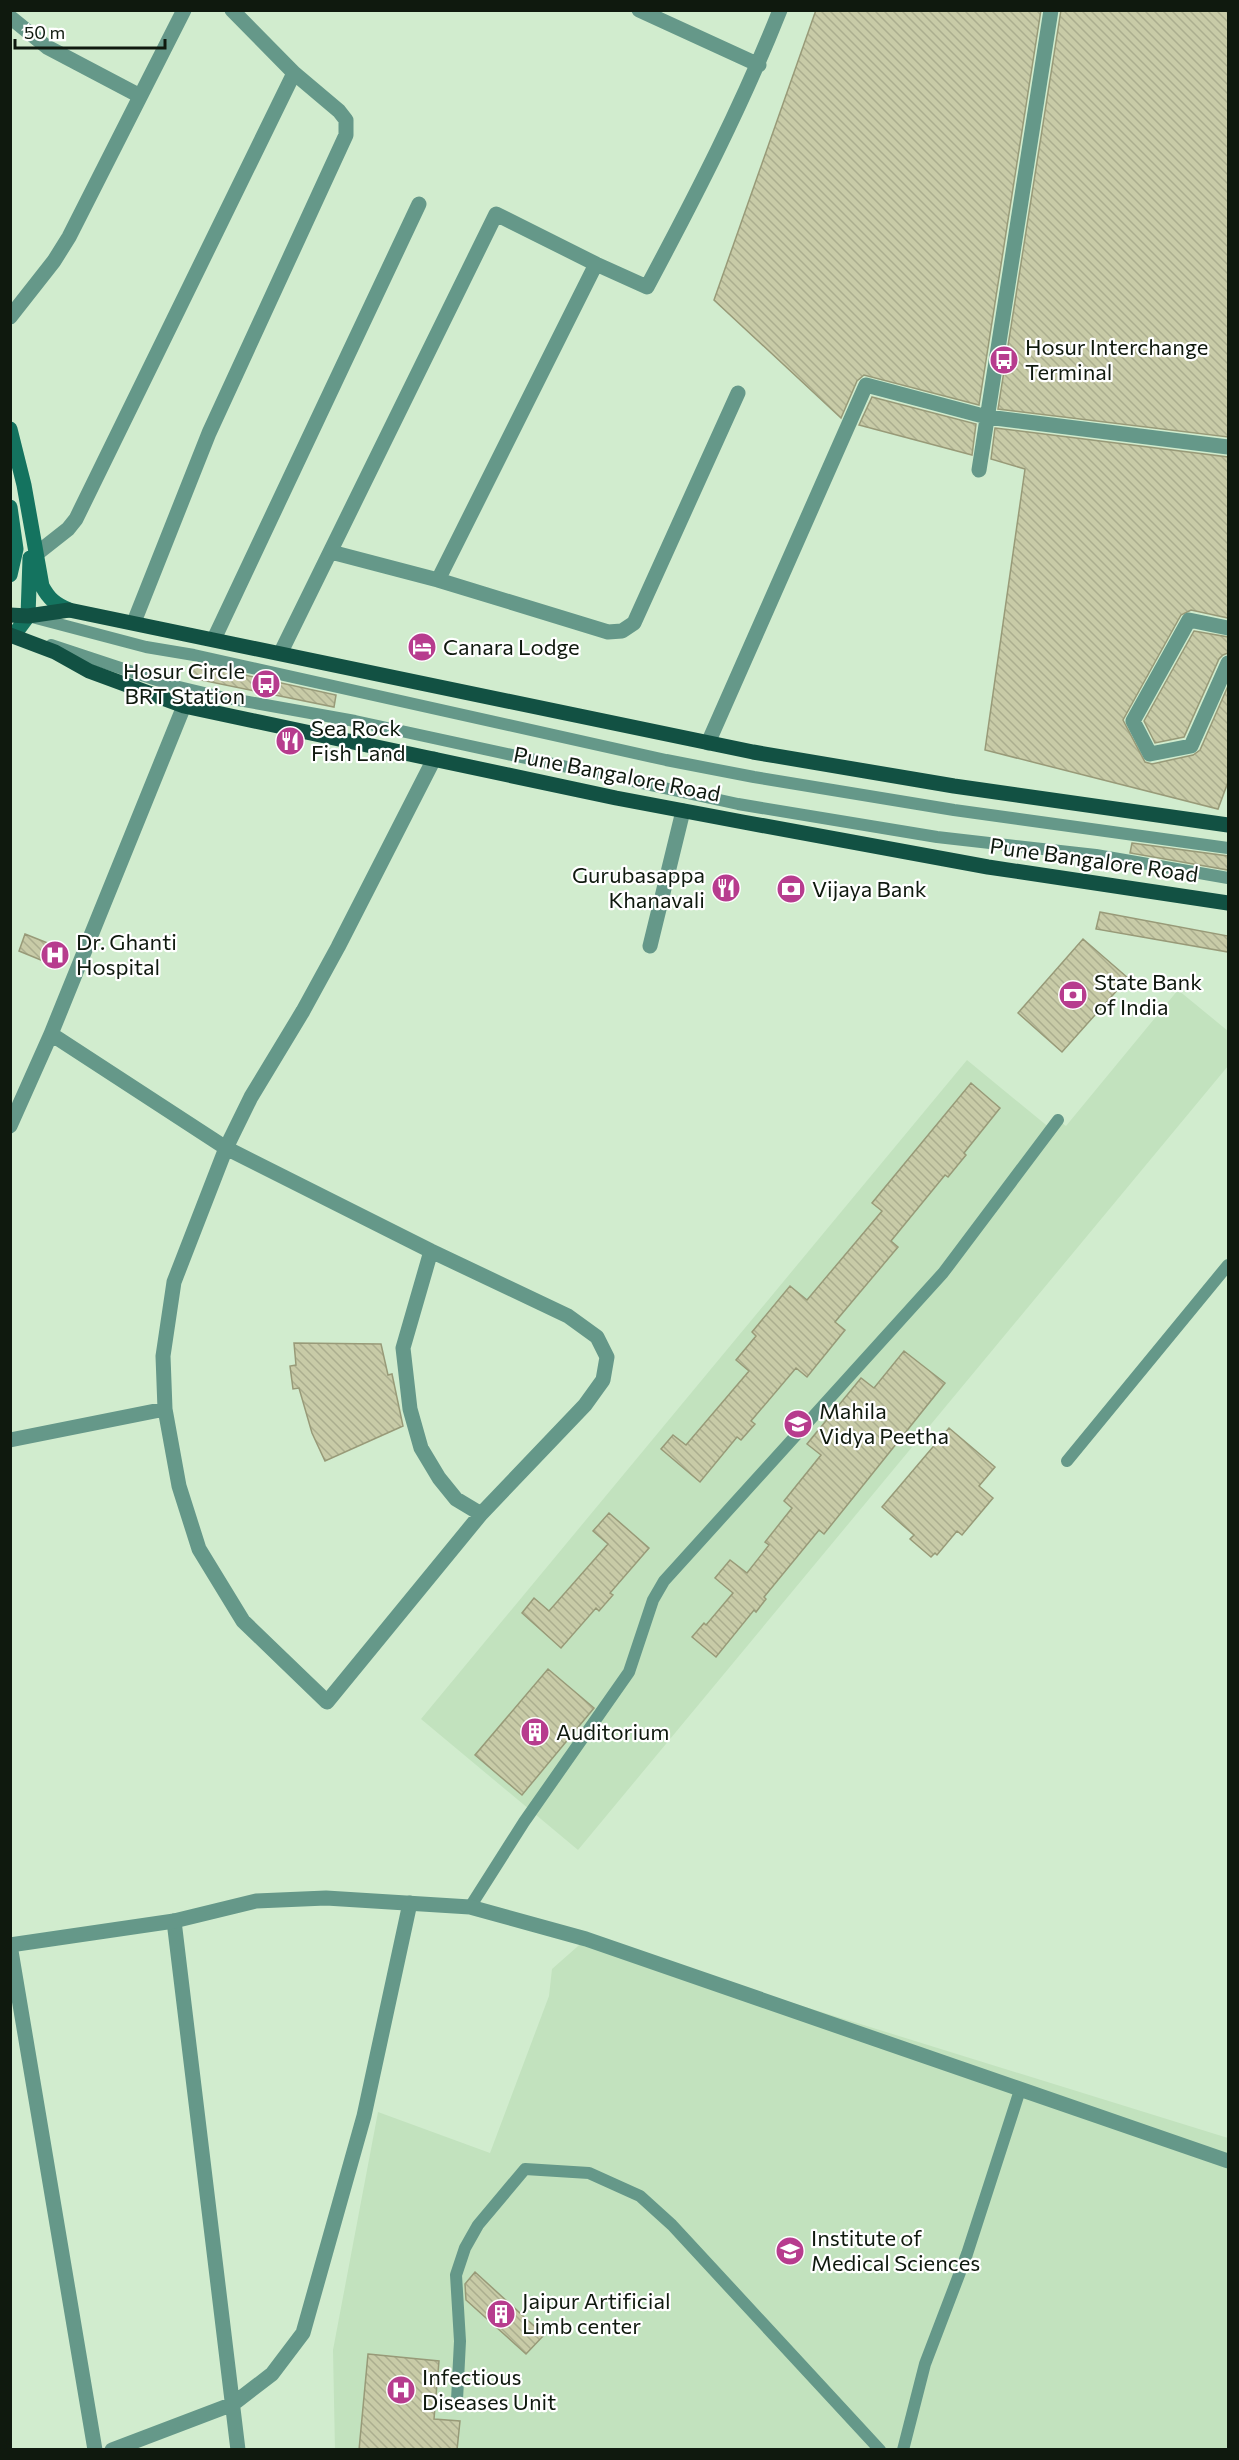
<svg xmlns="http://www.w3.org/2000/svg" width="1239" height="2460" viewBox="0 0 1239 2460" font-family="Commissioner,sans-serif">
	<style>
		.built { fill: #c2e2be }
		.building { fill: url(#building-back-hatch); stroke: #989a78; stroke-width: 1.5 }
		.lines { fill: none; stroke-linecap: round; stroke-linejoin: round }
		.service { stroke: #659889; stroke-width: 12 }
		.minor { stroke: #659889; stroke-width: 15 }
		.tertiary { stroke: #659889; stroke-width: 15 }
		.secondary { stroke: #14735f; stroke-width: 15 }
		.primary { stroke: #125143; stroke-width: 15 }
		.labels { text-anchor: middle; stroke-width: 4.5; stroke-linejoin: round; paint-order: stroke }
		.poi-label { font-size: 22px; fill: #0f190e; stroke: #fff; text-anchor: start }
		.street-label { font-size: 22px; fill: #0f190e; stroke: #fff }
	</style>
	<defs>
		<pattern id="building-back-hatch" width="6" height="6" patternUnits="userSpaceOnUse" patternTransform="scale(1.5)"><rect width="6" height="6" fill="#c8cba7"/><path d="M-1 5l2 2M0 0l6 6M5-1l2 2" fill="none" stroke="#abae8f"/></pattern>
	</defs>
	<rect width="100%" height="100%" fill="#d1ecce"/>
	<path class="built" d="M1178,990L1228,1031V1066L578,1850L421,1719L967,1060L1051,1129L1058,1120L1066,1126Z
		M586,1939L1228,2138V2449L335,2450L333,2350L378,2112L490,2153L549,1996L552,1969Z"/>
	<path class="building" d="M816,10H1041L979,405L864,375L857,381L841,418L714,300Z
		M1061,10H1228V437L998,409Z
		M872,397L976,424L972,455L859,425Z
		M995,428L1228,457V618L1191,610L1181,615L1123,720L1145,762L1152,764L1193,755L1200,750L1228,686V782L1218,809L985,750L1025,469L991,459Z
		M1194,631L1228,637V653L1223,655L1219,659L1184,737L1155,743L1144,721Z
		M195,664L336,695L334,707L191,678Z
		M1132,843L1228,856V870L1130,853Z
		M1100,912L1228,936V952L1096,929Z
		M25,934L65,950L58,967L19,951Z
		M1083,939L1128,978L1062,1052L1018,1013Z
		M971,1083L1000,1108L964,1153L966,1155L948,1177L945,1175L891,1241L898,1247L835,1322L845,1330L807,1377L796,1368L751,1421L755,1424L741,1440L737,1437L700,1482L661,1449L673,1435L686,1445L749,1371L736,1360L756,1336L752,1332L790,1286L807,1300L882,1211L872,1203Z
		M294,1343L381,1344L388,1375L392,1374L403,1426L325,1461L312,1433L299,1388L293,1389L290,1366L296,1365Z
		M904,1351L945,1383L824,1534L819,1530L764,1597L766,1599L756,1612L754,1610L716,1657L692,1637L704,1623L706,1625L733,1593L715,1578L730,1560L747,1573L769,1545L765,1542L792,1508L784,1501L821,1455L807,1444L861,1378L874,1388Z
		M949,1428L995,1467L979,1486L993,1498L962,1535L957,1531L937,1555L935,1553L931,1557L910,1539L914,1535L882,1507Z
		M609,1513L649,1548L610,1593L613,1595L599,1611L596,1608L561,1648L522,1613L534,1598L549,1611L608,1544L593,1531Z
		M548,1669L594,1708L522,1795L475,1755Z
		M475,2272L544,2335L526,2354L466,2300L465,2284Z
		M368,2354L439,2361L434,2419L460,2421L457,2450H359Z"/>
	<g class="lines">
		<path class="service" d="M32,617L146,647L194,655L666,760L754,777L954,810L1228,848
			M51,645L175,686L221,697L355,721L738,804L937,837L1096,855L1228,878
			M1067,1461L1228,1265
			M470,1907L524,1822L629,1672L653,1600L664,1581L943,1273L1058,1120
			M457,2400L460,2341L456,2275L465,2248L478,2225L525,2169L589,2173L640,2196L672,2225L880,2450
			M903,2450L925,2364L967,2254L1020,2090"/>
		<path class="minor" d="M639,10L759,65
			M10,17L47,47L140,96
			M10,317L54,261L69,237L184,10
			M979,470L1051,10
			M331,552L438,580L596,264L647,287C695,197 742,106 780,10
			M35,555L68,529L76,519L294,73
			M438,580L608,632L622,631L634,623L738,393
			M134,622L209,433L346,135V120L339,111L294,73L232,10
			M1228,628L1189,620L1133,721L1150,754L1191,746L1228,663
			M214,639L419,204
			M281,652L496,214L596,264
			M708,743L866,385L987,417L1228,447
			M650,946L683,811
			M51,1034L226,1148L431,1251L568,1316L597,1337L607,1357L603,1380L585,1405L481,1514L327,1702L243,1621L199,1549L179,1486L165,1409L163,1356L174,1282L226,1148L251,1097L303,1011L338,947L434,759
			M10,1126L51,1034L184,706
			M431,1251L403,1348L410,1409L421,1448L439,1478L456,1499L481,1514
			M10,1440L165,1409
			M174,1921L238,2450
			M10,1945L95,2450
			M112,2450L233,2404L272,2374L303,2333L364,2116L410,1903"/>
		<path class="tertiary" d="M10,1945L174,1921L256,1901L326,1898L470,1907L586,1939L1228,2161"/>
		<path class="secondary" d="M10,429L24,485L42,586C49,599 55,604 69,610
			M10,507L16,549L10,575
			M14,635L28,616L30,558"/>
		<path class="primary" d="M10,615L28,616L69,610L753,752L954,786L1228,825
			M10,635L55,652L89,671L184,706L616,798L743,822L988,867L1228,903"/>
	</g>
	<defs>
		<g id="bus-disc" transform="scale(1.5)"><circle r="9.5" fill="#b73c8e" stroke="#fff"/><path d="M-5-6H5V4H4V6H2V4H-2V6H-4V4H-5ZM-3.5-4V0h7V-4ZM-3.5 1.2v1.5H-2V1.2ZM2 1.2v1.5H3.5V1.2Z" fill="#fff"/></g>
		<g id="hotel-disc" transform="scale(1.5)"><circle r="9.5" fill="#b73c8e" stroke="#fff"/><path d="M-6-4.5h1.5V1H6V5H4.5V3h-9V5H-6ZM-4 0a1.8 1.8 0 1 1 3.6 0ZM.5 0V-2.5h3Q6-2.5 6 0Z" fill="#fff"/></g>
		<g id="restaurant-disc" transform="scale(1.5)"><circle r="9.5" fill="#b73c8e" stroke="#fff"/><path d="M-5-6h1v4h1v-4h1v4h1v-4h1v5L-1.5 .5V6h-2V.5L-5-1ZM5-6V6H3V1.5H1.5Q1.5-4 5-6Z" fill="#fff"/></g>
		<g id="bank-disc" transform="scale(1.5)"><circle r="9.5" fill="#b73c8e" stroke="#fff"/><path d="M-6-4H6V4H-6ZM0-2.3a2.3 2.3 0 1 0 0 4.6a2.3 2.3 0 1 0 0-4.6Z" fill="#fff"/></g>
		<g id="hospital-disc" transform="scale(1.5)"><circle r="9.5" fill="#b73c8e" stroke="#fff"/><path d="M-5-5h3v3.5h4V-5h3V5h-3V1.5h-4V5h-3Z" fill="#fff"/></g>
		<g id="university-disc" transform="scale(1.5)"><circle r="9.5" fill="#b73c8e" stroke="#fff"/><path d="M0-5L7-2L0 1L-7-2ZM-4 1L0 2.5L4 1V4Q0 6-4 4Z" fill="#fff"/></g>
		<g id="building-disc" transform="scale(1.5)"><circle r="9.5" fill="#b73c8e" stroke="#fff"/><path d="M-4-6H4V6H1V3H-1V6H-4ZM-2.5-4.3h1.7v1.8h-1.7ZM.8-4.3h1.7v1.8H.8ZM-2.5-1h1.7V.8h-1.7ZM.8-1h1.7V.8H.8Z" fill="#fff"/></g>
	</defs>
	<g fill-rule="evenodd">
		<use href="#bus-disc" x="1004" y="360"/>
		<use href="#hotel-disc" x="422" y="647"/>
		<use href="#bus-disc" x="266" y="684"/>
		<use href="#restaurant-disc" x="290" y="741"/>
		<use href="#restaurant-disc" x="726" y="888"/>
		<use href="#bank-disc" x="791" y="889"/>
		<use href="#hospital-disc" x="55" y="955"/>
		<use href="#bank-disc" x="1073" y="995"/>
		<use href="#university-disc" x="798" y="1424"/>
		<use href="#building-disc" x="535" y="1732"/>
		<use href="#university-disc" x="790" y="2251"/>
		<use href="#building-disc" x="501" y="2314"/>
		<use href="#hospital-disc" x="401" y="2390"/>
	</g>
	<g class="labels">
		<g class="poi-label">
			<text x="1025" y="355">Hosur Interchange<tspan x="1025" dy="25">Terminal</tspan></text>
			<text x="443" y="655">Canara Lodge</text>
			<text x="245" y="679" text-anchor="end">Hosur Circle<tspan x="245" dy="25">BRT Station</tspan></text>
			<text x="311" y="736">Sea Rock<tspan x="311" dy="25">Fish Land</tspan></text>
			<text x="705" y="883" text-anchor="end">Gurubasappa<tspan x="705" dy="25">Khanavali</tspan></text>
			<text x="812" y="897">Vijaya Bank</text>
			<text x="76" y="950">Dr. Ghanti<tspan x="76" dy="25">Hospital</tspan></text>
			<text x="1094" y="990">State Bank<tspan x="1094" dy="25">of India</tspan></text>
			<text x="819" y="1419">Mahila<tspan x="819" dy="25">Vidya Peetha</tspan></text>
			<text x="556" y="1740">Auditorium</text>
			<text x="811" y="2246">Institute of<tspan x="811" dy="25">Medical Sciences</tspan></text>
			<text x="522" y="2309">Jaipur Artificial<tspan x="522" dy="25">Limb center</tspan></text>
			<text x="422" y="2385">Infectious<tspan x="422" dy="25">Diseases Unit</tspan></text>
		</g>
		<g class="street-label">
			<text transform="translate(617 774) rotate(11)" y="8">Pune Bangalore Road</text>
			<text transform="translate(1094 860) rotate(8)" y="8">Pune Bangalore Road</text>
		</g>
	</g>
	<rect width="1239" height="2460" fill="none" stroke="#0f190e" stroke-width="24"/>
	<path d="M15 39v9h150v-9" fill="none" stroke="#0f190e" stroke-width="3"/>
	<text x="24" y="39" font-size="18" fill="#0f190e" stroke="#ffffff" stroke-width="4.5" paint-order="stroke">50 m</text>
</svg>
